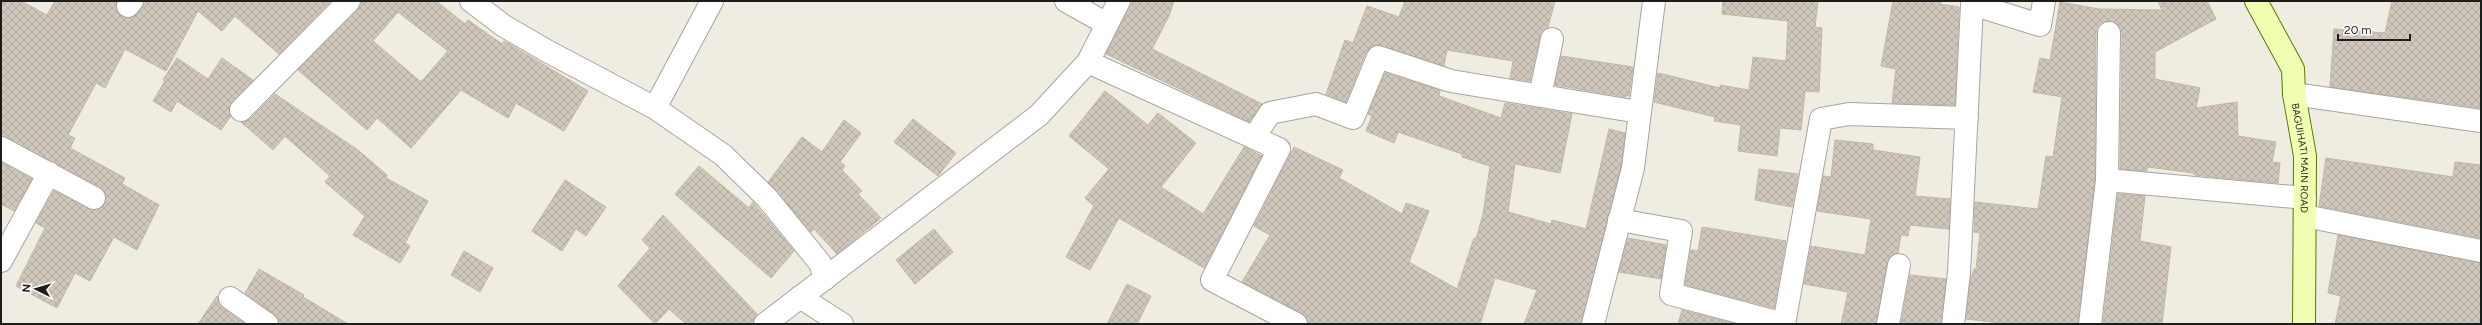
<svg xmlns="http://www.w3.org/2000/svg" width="2482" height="325" viewBox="0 0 2482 325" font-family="Figtree,sans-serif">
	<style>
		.building { fill: url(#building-cross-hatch); stroke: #c2b6a3; fill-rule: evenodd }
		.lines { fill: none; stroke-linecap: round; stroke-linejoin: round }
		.street-casing { stroke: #a4a4a4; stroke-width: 24 }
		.secondary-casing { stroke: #597800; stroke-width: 24 }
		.street { stroke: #fff; stroke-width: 22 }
		.secondary { stroke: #effeb1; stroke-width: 22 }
		.labels { text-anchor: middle; stroke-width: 3; stroke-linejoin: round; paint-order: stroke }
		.street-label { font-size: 10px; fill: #1d1d1d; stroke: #fff }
	</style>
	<defs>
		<pattern id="building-cross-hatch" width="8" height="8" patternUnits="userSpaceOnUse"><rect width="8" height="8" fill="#cfc7bb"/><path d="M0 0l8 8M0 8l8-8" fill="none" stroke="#b1aaa0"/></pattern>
	</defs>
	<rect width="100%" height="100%" fill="#efede2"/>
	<path class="building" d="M1,1H21L47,15L55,1H117V11L127,18L138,14L144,1H331L279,54L235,16L222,31L198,11L166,71L125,49L105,88L96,83L68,135L75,138L70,148L125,178L122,184L159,205L137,250L114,237L90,281L75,273L57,308L16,286L45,228L36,223L54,191L94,210L105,204L106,197L100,187L1,136Z
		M361,1H436L465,24L468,20L502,44L504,41L588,91L564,131L516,103L508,118L461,90L411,148L377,118L367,130L298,70L358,10ZM398,12L448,51L421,82L373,41Z
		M1133,1H1174L1169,16L1152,49L1262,104L1249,122L1106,54Z
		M1405,1H1555L1548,27L1540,36L1530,81L1510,78L1513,61L1447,50L1444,66L1376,45L1366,52L1346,102L1326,94L1345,40L1353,43L1367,6L1399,17Z
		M1723,1H1818L1815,27L1822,28L1819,92L1805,91L1801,130L1780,128L1777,156L1738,151L1741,125L1714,121L1715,117L1654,102L1658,73L1720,88V85L1749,90L1753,57L1786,61L1788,21L1722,14Z
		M1893,1H1941L1940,4L1959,7L1955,105L1892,103L1896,69L1881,66Z
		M2158,1H2207L2216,19L2155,52V79L2200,88L2196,108L2237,102L2238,136L2276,142L2272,162L2280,163L2278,183L2194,175V173L2147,167V171L2120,169L2122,33L2116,22H2103L2098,26L2096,33L2095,179L2078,324H2009L1966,319L1970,282L1974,269H1976L1980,233L1974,232L1975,202L2038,209L2046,156L2053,157L2062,97L2033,92L2040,58L2050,60L2060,2L2099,9L2162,10Z
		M2392,1H2481V108L2330,87L2334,29L2385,33Z
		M1561,56L1633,67L1629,96L1626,95V97L1555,85Z
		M177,58L208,79L222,58L253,80L232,102L229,107L231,116L221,130L177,101L171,112L153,101L165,81L163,80Z
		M1385,73L1440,90L1439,96L1501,118L1505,103L1572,114L1560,173L1515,164L1508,212L1551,224L1552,220L1586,229L1609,129L1625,133L1621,166L1581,324H1524L1537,290L1495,278L1480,324H1308L1307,318L1302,313L1242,282L1270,235L1254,226L1294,147L1343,170L1339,178L1402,214L1406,203L1429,211L1409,262L1457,289L1474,238L1476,239L1483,214L1490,166L1462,157V154L1398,132L1394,143L1366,131L1372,116L1368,114Z
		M1105,91L1148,125L1158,113L1196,143L1161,187L1203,214L1244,147L1262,156L1204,268L1119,218L1090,270L1066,257L1094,206L1085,198L1109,169L1069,136Z
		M275,94L358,150L387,175L386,178L428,201L405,243L410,246L400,263L353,235L365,216L325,182L330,176L285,136L273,150L241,122L250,119Z
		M913,119L956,153L938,176L894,142Z
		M844,120L861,133L840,162L845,166L842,170L862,191L858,194L881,218L837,254L814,229L811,232L768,182L802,137L822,152Z
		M1835,140L1873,144V150L1920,157L1915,196L1950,199L1949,229L1910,225L1908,236L1901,235L1898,253L1890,257L1887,263L1876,324H1841L1848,292L1804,284L1811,246L1865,255L1871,219L1817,211L1823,176L1831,177Z
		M2326,158L2453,177L2455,162L2481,165V238L2319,206Z
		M1,162L32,179L14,211L1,204Z
		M699,166L749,208L753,202L794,251L771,278L675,194Z
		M1759,169L1798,174L1792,207L1755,200Z
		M565,180L606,207L586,236L576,229L562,251L532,231Z
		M2118,194L2145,196L2140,241L2171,247L2162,324H2103Z
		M663,215L757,314L753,324H686L669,309L655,324L618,286L650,248L642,240Z
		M1702,227L1786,241L1774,308L1685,285L1691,250L1698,251Z
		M934,229L953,252L915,284L896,260Z
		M2338,235L2481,263V324H2335L2341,296L2328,293Z
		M1628,238L1666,245L1661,279L1619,272Z
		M464,251L493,268L480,292L451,275Z
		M259,269L304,295L303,297L348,324H279L274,314L245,293Z
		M1910,275L1946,279L1941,324H1901Z
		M1127,284L1151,296L1137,324H1107Z
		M217,296L223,308L245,324H198Z
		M1682,310L1735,324H1678Z"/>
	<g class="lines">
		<g class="street-casing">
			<path id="street" d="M471,1L504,26L547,51L655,108L723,155L767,198L820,263L825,279
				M1066,1L1107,24
				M128,6L132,1
				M1088,62L1279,149L1212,280L1296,324
				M2294,94L2481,121
				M1540,96L1552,39
				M655,108L712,1
				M241,110L349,1
				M1255,136L1270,113L1316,104L1353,118L1378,57L1451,81L1639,112
				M1,148L94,198
				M2107,180L2305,198
				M2305,216L2481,251
				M1619,220L1681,231L1671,294L1784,324
				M1,261L49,173
				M800,297L842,324
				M230,298L267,324
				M765,324L1039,115L1088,62L1119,1
				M1593,324L1633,168L1654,1
				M1784,324L1821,119L1849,114L1967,118
				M1888,324L1899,265
				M1953,324L1959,273L1972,4L2040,25L2044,1
				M2090,324L2107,180L2109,33"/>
		</g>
		<g class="secondary-casing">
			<g id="secondary">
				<path id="s1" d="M2256,1L2293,69L2294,94L2305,156L2304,324"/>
			</g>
		</g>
		<use href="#street" class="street"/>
		<use href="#secondary" class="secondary"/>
	</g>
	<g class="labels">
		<g class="street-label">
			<text dy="4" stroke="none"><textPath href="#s1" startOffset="167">BAGUIHATI MAIN ROAD</textPath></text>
		</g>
	</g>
	<rect width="2482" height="325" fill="none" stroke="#1d1d1d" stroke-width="4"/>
	<g transform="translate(36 289) rotate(275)" stroke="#ffffff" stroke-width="3" paint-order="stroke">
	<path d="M0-3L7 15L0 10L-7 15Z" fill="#1d1d1d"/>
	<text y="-6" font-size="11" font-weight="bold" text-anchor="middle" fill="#1d1d1d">N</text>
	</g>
	<path d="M2338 34v6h72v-6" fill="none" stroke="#1d1d1d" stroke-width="2"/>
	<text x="2344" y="34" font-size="12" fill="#1d1d1d" stroke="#ffffff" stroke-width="3" paint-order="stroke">20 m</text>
</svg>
